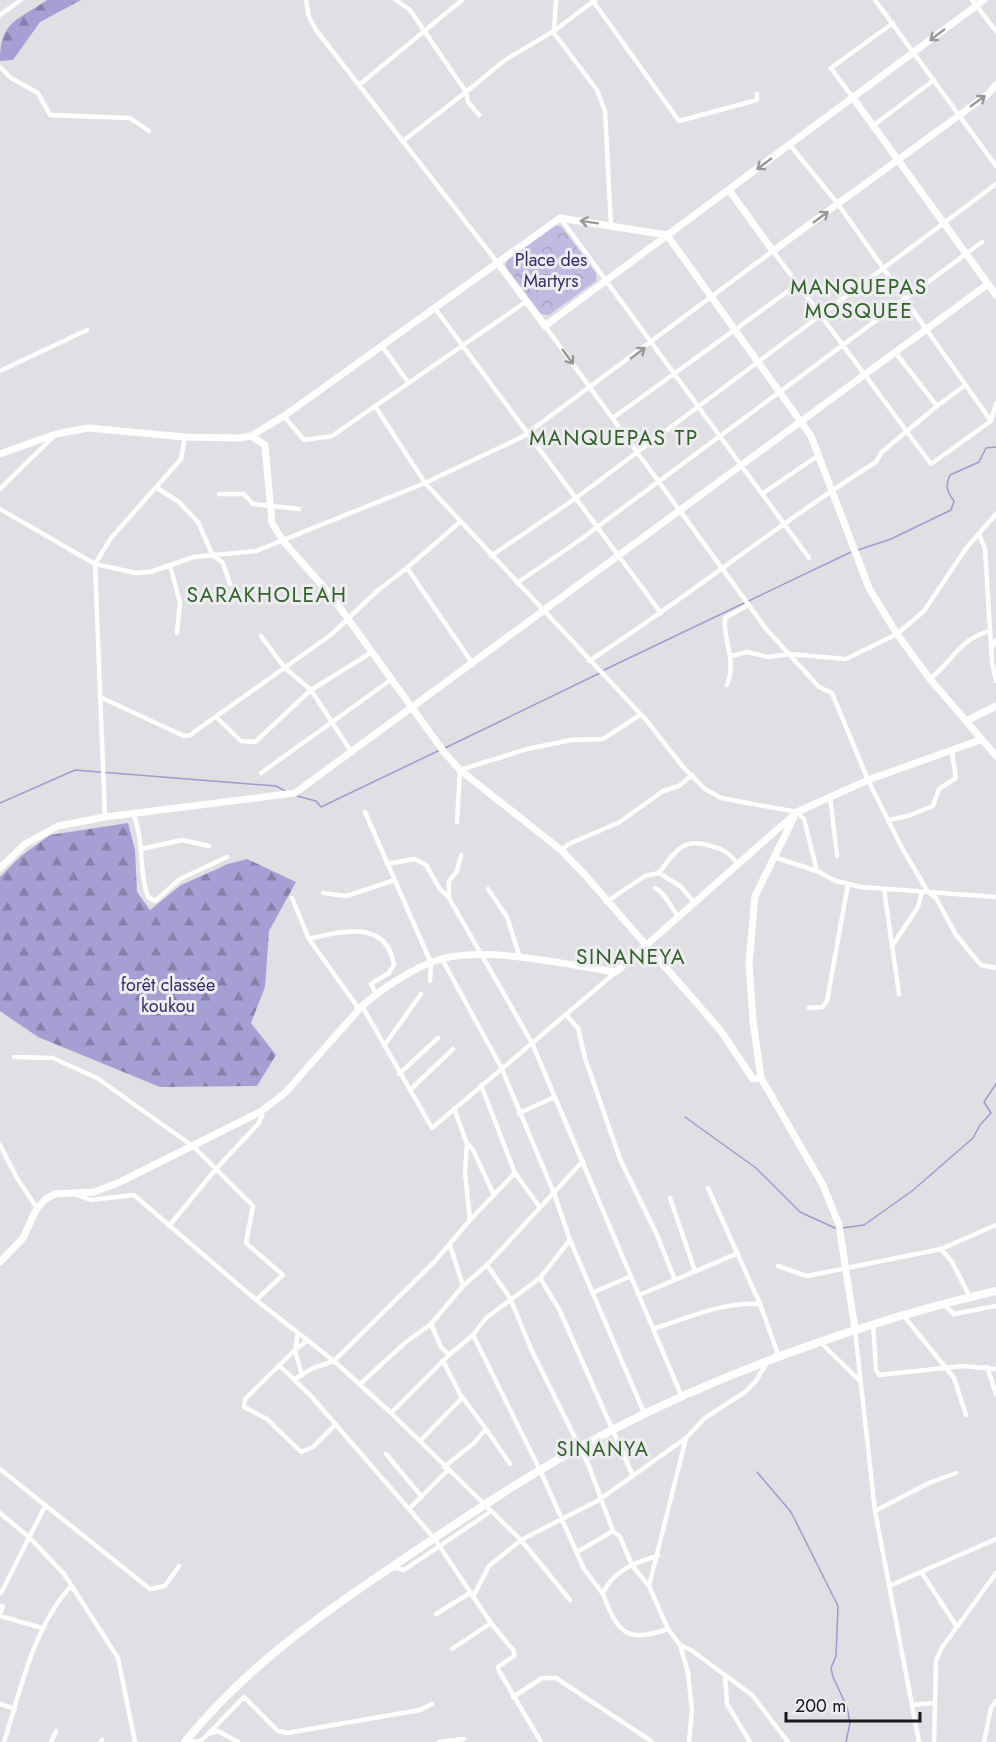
<svg xmlns="http://www.w3.org/2000/svg" width="996" height="1742" viewBox="0 0 996 1742" font-family="Jost,sans-serif">
	<style>
		.forest { fill: url(#forest-firs) }
		.park { fill: url(#park-crowns) }
		.lines { fill: none; stroke-linecap: round; stroke-linejoin: round }
		.stream { stroke: #a19ace; stroke-width: 1.5 }
		.street { stroke: #fff; stroke-width: 4.5 }
		.secondary { stroke: #fff; stroke-width: 7 }
		.highway { stroke: #fff; stroke-width: 8 }
		.oneway { stroke: #989898 }
		.labels { text-anchor: middle; stroke-width: 6; stroke-linejoin: round; paint-order: stroke }
		.park-label { font-size: 18px; fill: #392a68; stroke: #edecf1 }
		.neighbourhood-label { font-size: 20px; letter-spacing: 1.5px; fill: #326129; stroke: #edecf1 }
		.quarter-label { font-size: 21px; letter-spacing: 1.5px; fill: #326129; stroke: #edecf1 }
	</style>
	<defs>
		<pattern id="forest-firs" width="22" height="20" patternUnits="userSpaceOnUse" patternTransform="scale(1.5)"><rect width="22" height="20" fill="#a59fd3"/><path d="M5 1l3.5 6h-7zM16 11l3.5 6h-7z" fill="#8681aa"/></pattern>
		<pattern id="park-crowns" width="20" height="18" patternUnits="userSpaceOnUse" patternTransform="scale(1.5)"><rect width="20" height="18" fill="#c0bce1"/><path d="M2 6a3 3 0 1 1 6 0M12 15a3 3 0 1 1 6 0" fill="none" stroke="#a4a1c0"/></pattern>
	</defs>
	<rect width="100%" height="100%" fill="#e0dfe4"/>
	<path class="forest" d="M47,0H81L40,22L13,60L0,61C0,21 17,21 47,0Z
		M128,823L135,850L137,892L150,910L181,885L228,864L247,859L296,882L269,931L265,987L251,1023L276,1055L257,1086L160,1087L38,1037L0,1011V877L21,856L50,835Z"/>
	<path class="park" d="M555,225L562,227L596,273V281L549,315L541,314L506,267L507,260Z"/>
	<g class="lines">
		<path class="stream" d="M858,550L891,539L951,510L954,501C947,492 945,486 950,475L979,462L986,448L996,447
			M604,670L851,552
			M445,748L600,673
			M297,796L316,801L321,807L440,750
			M0,803L75,770L276,786L287,792
			M685,1117L756,1168L800,1212L837,1229
			M842,1228L864,1225L912,1191L973,1138L980,1125L991,1113L984,1102L996,1084
			M757,1472L791,1512L838,1606L836,1656L831,1668L833,1677L847,1707L850,1723L846,1742"/>
		<path class="street" d="M306,0L309,17L316,30L497,262
			M396,0L410,10L466,92L505,60L554,31L595,0
			M556,0L554,33L597,90L605,111L611,226
			M875,0L996,166
			M972,0L996,31
			M593,1L679,121L757,100V94
			M0,15L21,0
			M0,67L11,78L38,93L50,115L130,118L149,131
			M359,85L462,0
			M853,98L831,68L893,23
			M874,125L934,80
			M403,141L466,92L468,102L479,115
			M790,145L838,204L991,421
			M561,219L809,558
			M434,307L661,613
			M545,326L767,630L819,687L832,693L868,780L902,848L928,892L936,898L956,935L981,965L996,968
			M382,346L408,382
			M0,371L87,330
			M375,406L425,483L647,721L683,767L705,789L721,798L797,812L804,819L817,871L836,881L861,887L996,897
			M937,406L964,386
			M284,416L304,440L332,436L527,301
			M613,418L798,284
			M157,488L179,502L198,522L212,554L223,563L230,584
			M0,489L54,436
			M219,494H244L253,504L299,509
			M762,494L819,455
			M0,509L95,564L136,573L150,572L194,557L256,551L425,483L522,437L773,251L931,464L991,421L996,404
			M460,522L407,568L473,664
			M979,534L985,549L992,662L996,681
			M491,556L576,498L996,184
			M170,565L180,603L177,633
			M517,583L577,542L982,242
			M261,636L284,667L311,690L352,753
			M991,649L996,640
			M731,656L747,652L768,657L790,654L846,659L897,634L924,611L967,547L996,514
			M589,661C687,598 777,524 876,462L882,452L937,406L895,352
			M930,679C951,663 960,638 990,631
			M727,685C737,661 723,642 725,618L748,605
			M100,697L184,736L190,735L332,634L377,591L407,568
			M216,717L241,741L255,742L311,690L372,652
			M261,773L392,679
			M830,796L837,856
			M365,812L431,963L430,981
			M133,814C145,841 138,870 148,897L155,901L180,879L227,857
			M105,817L95,564L111,538L181,459L185,437
			M888,820L908,816L933,806L939,789L956,778L952,752
			M457,822L460,770L527,749L571,740L603,739L640,715
			M141,849L182,840L209,846
			M561,850L569,844L620,822L663,791L679,786L692,775
			M774,857L817,871
			M387,864L415,859L426,865L440,889L449,898L532,1043L682,1397
			M659,873C675,851 683,837 711,846C724,849 729,853 738,864
			M655,888C665,892 671,908 678,916
			M488,889L507,917L520,958
			M884,889L899,994
			M323,893L346,896L395,880
			M292,898L309,939L359,1009
			M449,898V881L457,871L461,855
			M606,902L645,876L659,873L680,886L694,902
			M309,939C341,931 387,919 394,965L389,973L371,984L376,994
			M892,946L918,907L922,892
			M362,1006L432,1128L616,972
			M809,1008L822,1007L827,1001L848,884
			M566,1015L578,1028L585,1058L620,1159L657,1235L675,1280L639,1295
			M384,1046L421,994
			M14,1057L53,1058L97,1078L194,1147L253,1206L246,1243L283,1275L256,1300
			M399,1074L438,1038
			M481,1085L515,1173L539,1206
			M410,1090L453,1049
			M519,1113L555,1097
			M468,1144L473,1150L494,1195
			M0,1145L17,1178L37,1208
			M708,1188L760,1304L779,1357
			M77,1195L91,1200L134,1195L256,1300L334,1361L391,1413L521,1540L570,1600
			M670,1198L695,1271
			M470,1220L515,1173
			M169,1226L216,1169L258,1124L262,1116L260,1112
			M570,1240L645,1415
			M450,1245L463,1286L487,1265L583,1161
			M941,1249L952,1262L970,1297
			M487,1265L510,1298L532,1351L589,1466L613,1531L577,1552
			M778,1266L807,1276L941,1249L996,1225
			M540,1278L559,1309L633,1476
			M675,1280L738,1253
			M592,1293L631,1276
			M943,1304L954,1314L996,1306
			M903,1315L954,1378L966,1415
			M873,1323L876,1370L879,1375L963,1366L996,1369
			M431,1324L441,1347L449,1355
			M653,1329C687,1318 724,1301 760,1304
			M855,1330L875,1511L919,1742
			M298,1333L295,1350L245,1399L244,1407L267,1419L301,1452L313,1447L336,1424
			M473,1335L540,1470L584,1569L603,1594
			M820,1342L859,1380
			M443,1361L460,1394L486,1429L474,1443L444,1467
			M279,1365L311,1396L434,1538L491,1623L514,1651V1656L498,1667L499,1671L541,1742
			M987,1367L996,1394
			M302,1375L295,1350L308,1340
			M295,1379L313,1368L334,1361L435,1261L470,1220L465,1172L467,1144L454,1108
			M360,1384L406,1342L431,1324L463,1286
			M391,1413L449,1355L473,1335L486,1318L540,1278L570,1240L554,1193L501,1067L442,959
			M486,1429L510,1464
			M420,1441L462,1398
			M386,1454L422,1497
			M0,1469L150,1589L165,1586L179,1566
			M409,1509L448,1470
			M875,1511L929,1483L956,1473
			M0,1513L29,1537L64,1574L118,1658L135,1742
			M613,1531L620,1537L632,1565L649,1586
			M658,1556C637,1561 611,1572 603,1594C618,1634 627,1643 668,1629
			M391,1567L404,1570L490,1512
			M922,1573L957,1627
			M889,1586L996,1539
			M1,1593L45,1506
			M473,1597L489,1566L521,1540L599,1500L686,1438
			M0,1606H3L0,1615
			M436,1614L470,1593
			M0,1616L42,1628
			M680,1645L691,1650L752,1695L788,1742
			M452,1649L491,1623
			M725,1675L727,1704L750,1742
			M513,1697L542,1678H556L651,1741
			M0,1704L15,1709
			M912,1705L933,1703
			M208,1734L218,1731L238,1742
			M186,1740L197,1742L203,1739L244,1697L278,1731L287,1733L420,1710L432,1704
			M4,1742C21,1689 33,1628 71,1586
			M51,1742L56,1731
			M101,1742L102,1740
			M439,1742L464,1739
			M689,1742L692,1710L688,1673L680,1645L668,1629L649,1586L686,1438L705,1418L745,1392L756,1381L766,1364
			M934,1742L936,1661L941,1649L996,1573
			M984,1742L991,1708L996,1701"/>
		<path class="secondary" d="M853,98L996,295
			M729,190L773,251L987,95L996,85
			M497,262L545,326L984,0
			M251,436L265,445L272,523L283,541L330,594L444,752L460,770L561,850L585,875L721,1031L753,1079L761,1078
			M0,454L56,434L88,428L185,437L240,438L251,436L284,416L560,218L667,235L811,436L869,588L897,634L930,679L996,756
			M966,721L996,706
			M794,817L755,896L749,963L753,1021L761,1078L823,1185L839,1225L855,1329
			M0,868L25,844L58,826L105,817L295,793L988,284
			M0,1262L23,1238L37,1208L47,1198L55,1194L94,1192L120,1182L260,1112L285,1093L362,1006C383,988 414,967 441,959C489,946 567,965 616,972L797,812L868,780L980,740"/>
		<path class="highway" d="M185,1742C243,1670 317,1617 393,1566C464,1518 534,1470 610,1431C728,1370 866,1321 996,1291"/>
	</g>
	<defs><path id="oneway-shaft" d="M-6 0H5M1.5-3L5.5 0L1.5 3" fill="none" stroke-width="1.6" stroke-linecap="round" stroke-linejoin="round" transform="scale(1.5)"/></defs>
	<g class="oneway">
		<use href="#oneway-shaft" transform="translate(937 35) rotate(143)"/>
		<use href="#oneway-shaft" transform="translate(978 101) rotate(-36)"/>
		<use href="#oneway-shaft" transform="translate(764 164) rotate(143)"/>
		<use href="#oneway-shaft" transform="translate(821 217) rotate(-36)"/>
		<use href="#oneway-shaft" transform="translate(589 222) rotate(-171)"/>
		<use href="#oneway-shaft" transform="translate(638 353) rotate(-37)"/>
		<use href="#oneway-shaft" transform="translate(568 357) rotate(54)"/>
	</g>
	<g class="labels">
		<g class="park-label">
			<text x="551" y="266">Place des<tspan x="551" dy="21">Martyrs</tspan></text>
			<text x="168" y="991">forêt classée<tspan x="168" dy="21">koukou</tspan></text>
		</g>
		<g class="neighbourhood-label">
			<text x="603" y="1456">SINANYA</text>
		</g>
		<g class="quarter-label">
			<text x="859" y="294">MANQUEPAS<tspan x="859" dy="24">MOSQUEE</tspan></text>
			<text x="614" y="445">MANQUEPAS TP</text>
			<text x="267" y="602">SARAKHOLEAH</text>
			<text x="631" y="964">SINANEYA</text>
		</g>
	</g>
	<path d="M786 1712v9h134v-9" fill="none" stroke="#19191b" stroke-width="3"/>
	<text x="795" y="1712" font-size="18" fill="#19191b" stroke="#edecf1" stroke-width="4.5" paint-order="stroke">200 m</text>
</svg>
